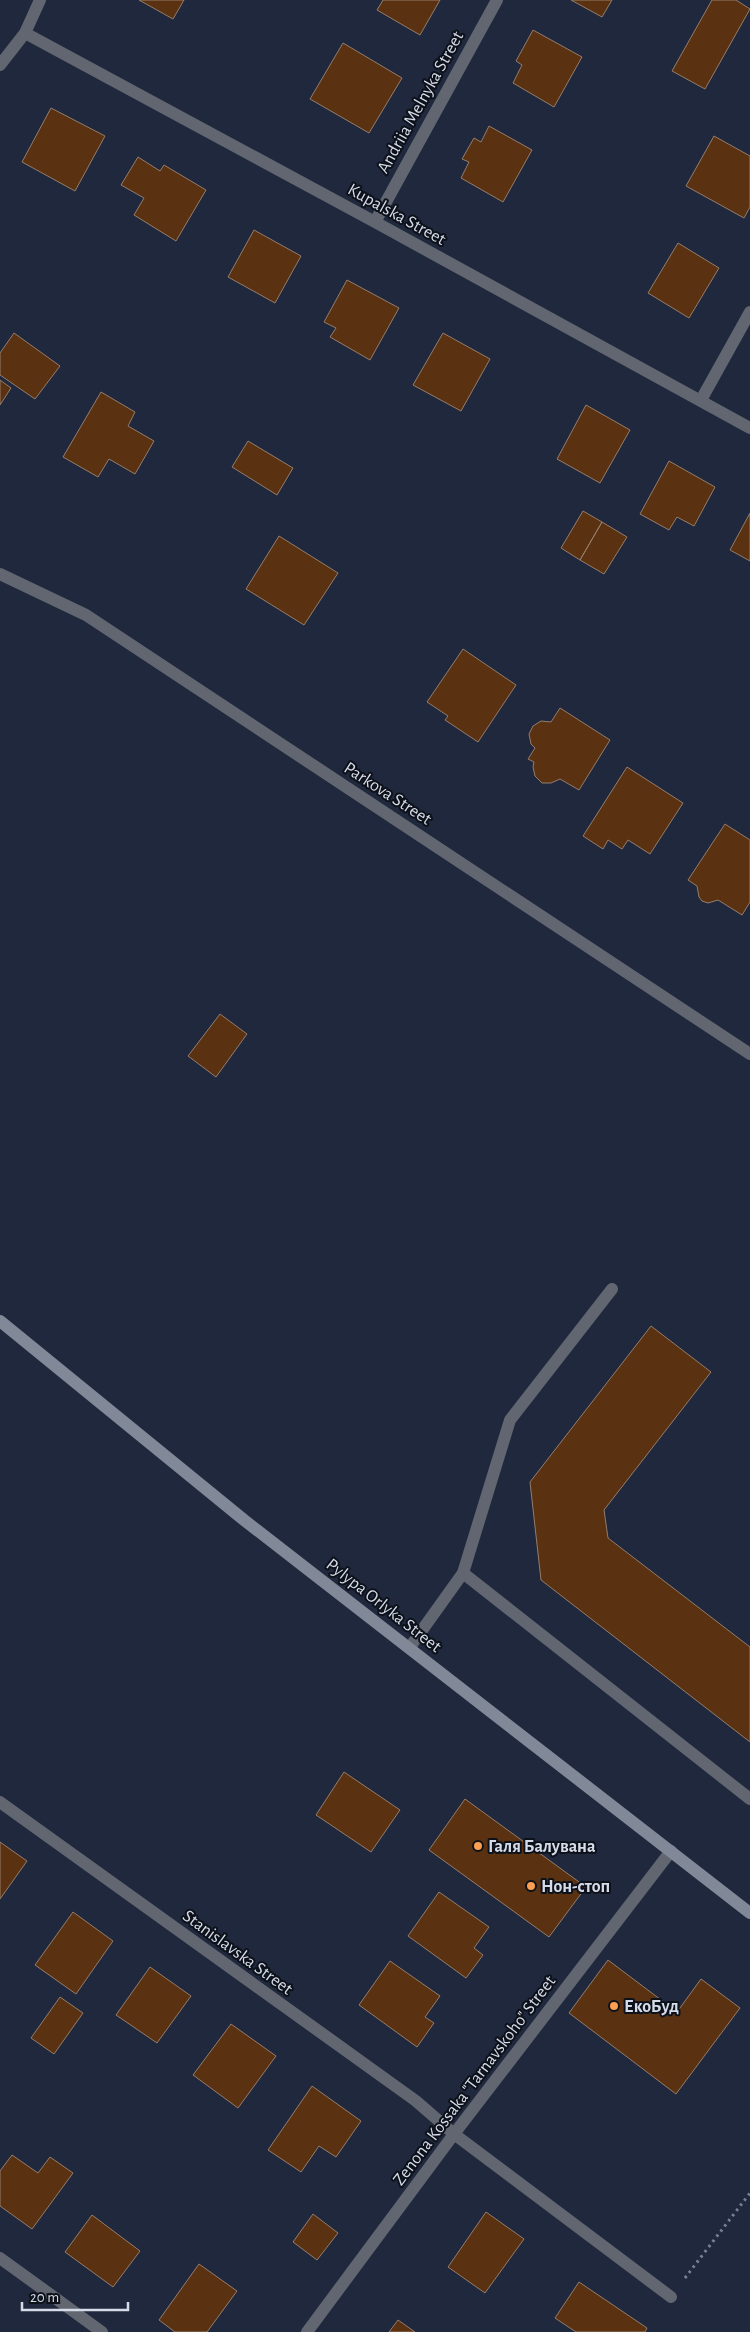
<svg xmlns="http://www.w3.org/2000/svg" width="750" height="2332" viewBox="0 0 750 2332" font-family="'Alegreya Sans',sans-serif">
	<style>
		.building { fill: #5a3211; stroke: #957d6c }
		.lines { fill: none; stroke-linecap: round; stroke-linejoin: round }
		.path { stroke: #798091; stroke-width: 3; stroke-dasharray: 2.5 4; stroke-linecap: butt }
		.lane { stroke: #616670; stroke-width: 12 }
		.street { stroke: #616670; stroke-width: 12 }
		.secondary { stroke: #818999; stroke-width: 12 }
		.poi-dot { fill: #fb9e51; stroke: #0d111a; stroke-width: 2 }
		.labels { text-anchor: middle; stroke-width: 4; stroke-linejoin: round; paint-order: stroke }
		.street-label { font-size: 18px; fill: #d5dbe8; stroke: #0d111a }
		.poi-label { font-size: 18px; font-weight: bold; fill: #d5dbe8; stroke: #0d111a; text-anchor: start }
	</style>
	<rect width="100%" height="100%" fill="#1f283c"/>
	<path class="building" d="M139,0H184L173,19Z
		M383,0H440L420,35L377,10Z
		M571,0H612L602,17Z
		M712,0H736L750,9L705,89L672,71Z
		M533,30L582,57L554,107L513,83L522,65L516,61Z
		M343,43L402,78L369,133L310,99Z
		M51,108L105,136L75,191L22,162Z
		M489,126L532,150L503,202L461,178L469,162L462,159L474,138L481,142Z
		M714,136L750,156V207L744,218L686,186Z
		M138,157L160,171L164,165L206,190L176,241L134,215L144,198L121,185Z
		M254,230L301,256L275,303L228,277Z
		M678,243L719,268L689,318L648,293Z
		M347,280L399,308L370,360L330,337L336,328L324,322Z
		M14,333L60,366L35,399L0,375V353Z
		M443,333L490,359L461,411L413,385Z
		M0,380L11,388L0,405Z
		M101,392L135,412L128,426L154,441L135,474L109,459L98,477L63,457Z
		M586,405L630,430L600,483L557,459Z
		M248,441L293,468L277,495L232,467Z
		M669,461L715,487L694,526L677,517L669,530L640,514Z
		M583,511L602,522L580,560L561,548Z
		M750,513V561L730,550Z
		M602,522L627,537L604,574L580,560Z
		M279,536L338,573L304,625L246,589Z
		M463,649L516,685L478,742L445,720L448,716L427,702Z
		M560,708L610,740L579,790L560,779L551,783H542L535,776L533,767L534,762L528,759L535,748L531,744L529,734L533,726L541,721L551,722Z
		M627,767L683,803L650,854L628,840L622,849L608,840L603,849L583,836Z
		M725,824L750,840V902L742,915L718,900L708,903L702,901L699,897L697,886L688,880Z
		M220,1014L247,1034L216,1077L188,1056Z
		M651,1326L711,1372L604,1510L608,1538L750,1647V1742L541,1580L530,1482Z
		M344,1772L400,1810L371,1852L316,1815Z
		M465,1799L586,1887L549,1937L429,1850Z
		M0,1842L27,1861L0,1899Z
		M439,1892L489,1927L474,1948L483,1955L466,1978L408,1936Z
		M73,1912L113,1941L76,1994L35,1965Z
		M608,1960L677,2012L701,1979L740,2008L676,2094L569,2013Z
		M390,1961L440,1996L425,2017L434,2023L417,2047L359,2005Z
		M150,1967L191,1996L157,2043L116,2015Z
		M60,1997L83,2013L54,2054L31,2038Z
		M231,2024L276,2056L238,2108L193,2075Z
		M312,2086L361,2121L336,2157L319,2146L301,2172L268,2150Z
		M12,2155L38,2173L50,2157L73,2173L32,2229L0,2206V2171Z
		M486,2212L524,2239L485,2293L448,2267Z
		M313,2214L338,2233L317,2260L293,2242Z
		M92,2215L140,2251L113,2287L65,2252Z
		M199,2264L237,2291L207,2332H175L159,2320Z
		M579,2282L647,2328L645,2332H576L555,2318Z
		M398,2320L415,2332H389Z"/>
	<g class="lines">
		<path class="path" d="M685,2278L750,2193"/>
		<path class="lane" d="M463,1573L750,1799
			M410,1647L463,1573L510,1420L612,1289
			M454,2134L671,2297"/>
		<path class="street" d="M25,33L375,222L750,428
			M0,65L25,33L40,0
			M375,222L497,0
			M701,400L750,312
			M0,574L86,615L750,1054
			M0,1802L416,2101L454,2134
			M0,2258L102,2332
			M307,2332L454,2134L671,1851"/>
		<path class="secondary" d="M0,1321L244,1520L750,1913"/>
	</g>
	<g class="poi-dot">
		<circle cx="478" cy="1846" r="5"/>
		<circle cx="531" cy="1886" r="5"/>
		<circle cx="614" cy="2006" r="5"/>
	</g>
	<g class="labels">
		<g class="street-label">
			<text transform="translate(420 102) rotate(-61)" y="6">Andriia Melnyka Street</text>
			<text transform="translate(397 214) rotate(29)" y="6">Kupalska Street</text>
			<text transform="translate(388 793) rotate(33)" y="6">Parkova Street</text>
			<text transform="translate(384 1605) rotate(38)" y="6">Pylypa Orlyka Street</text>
			<text transform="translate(238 1952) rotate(36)" y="6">Stanislavska Street</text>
			<text transform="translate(474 2080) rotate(-53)" y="6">Zenona Kossaka "Tarnavskoho" Street</text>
		</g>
		<g class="poi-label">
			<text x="488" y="1852">Галя Балувана</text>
			<text x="541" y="1892">Нон-стоп</text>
			<text x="624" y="2012">ЕкоБуд</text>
		</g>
	</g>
	<path d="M22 2302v8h106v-8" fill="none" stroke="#d5dbe8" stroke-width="2.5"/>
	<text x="30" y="2302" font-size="15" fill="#d5dbe8" stroke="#0d111a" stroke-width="4" paint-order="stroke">20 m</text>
</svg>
